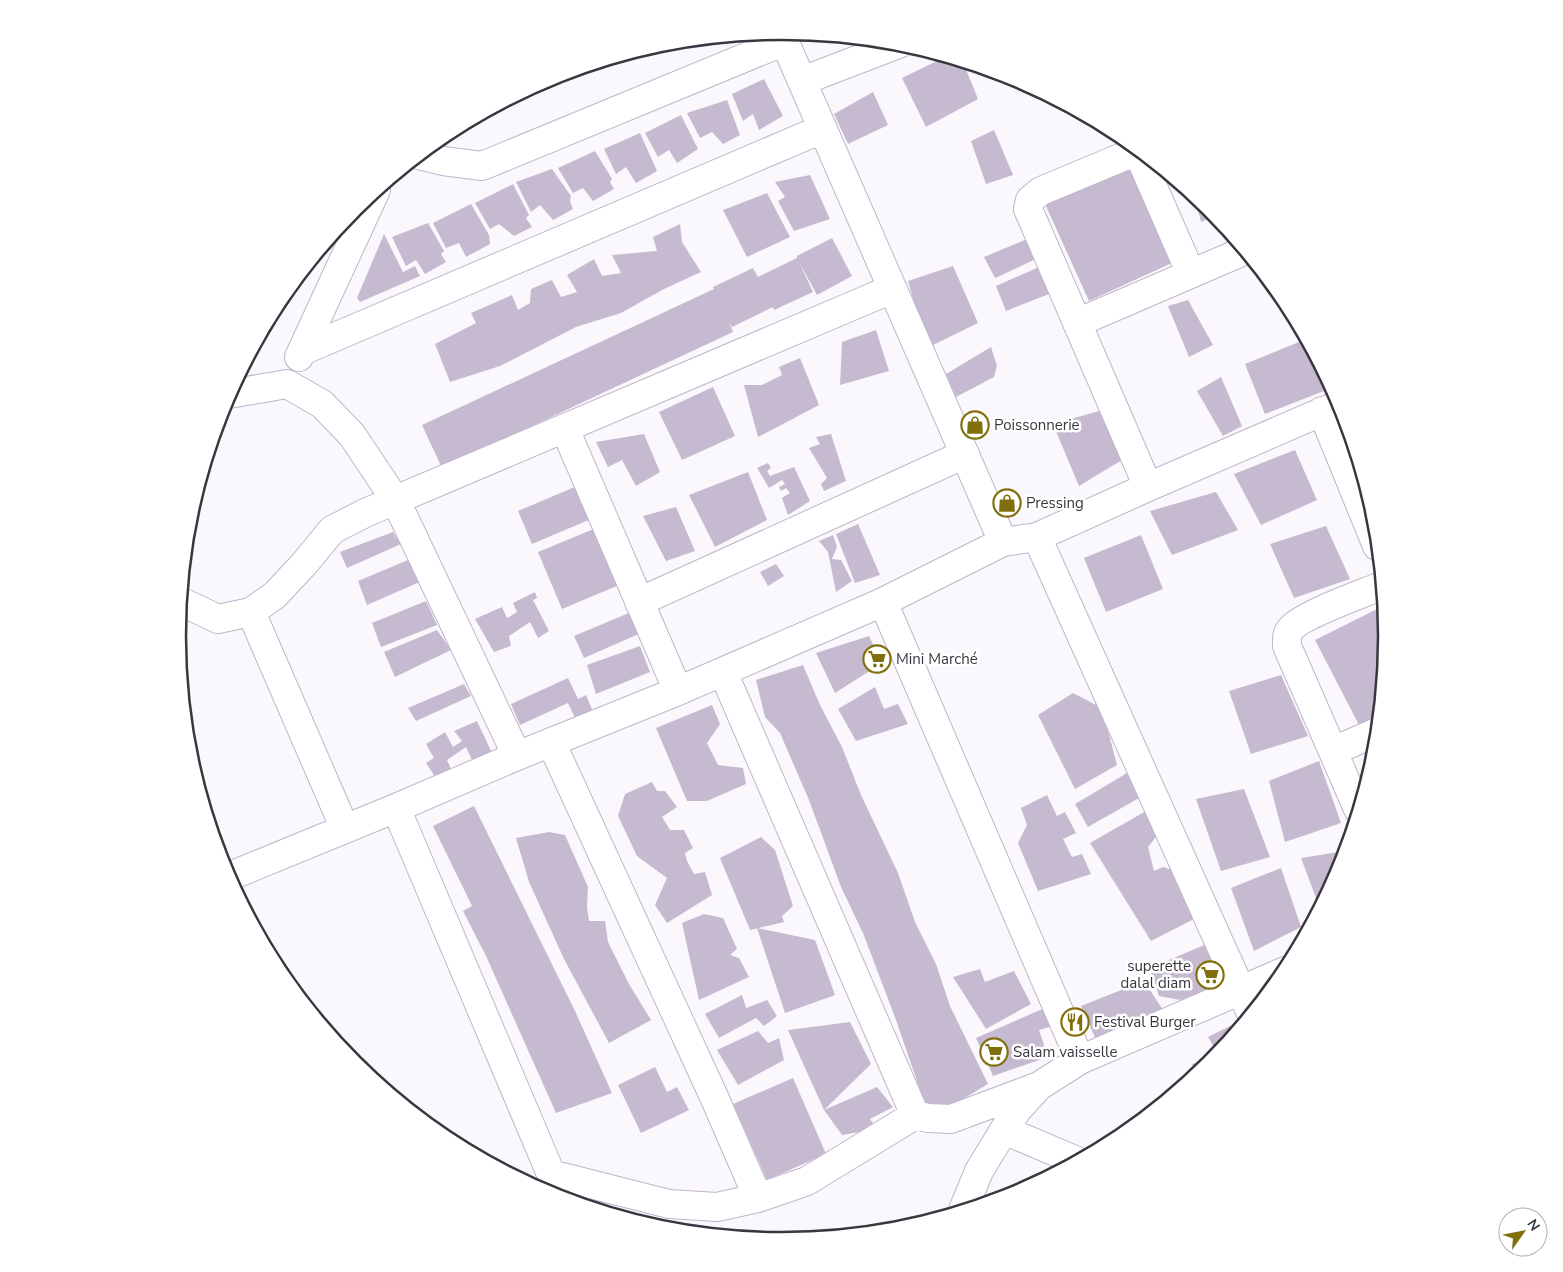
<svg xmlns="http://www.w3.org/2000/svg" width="1563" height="1272" viewBox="0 0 1563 1272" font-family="'Nunito Sans',sans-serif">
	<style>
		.building { fill: #c5bad0 }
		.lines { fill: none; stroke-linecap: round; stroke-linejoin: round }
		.minor-casing { stroke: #bfb5cb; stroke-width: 30 }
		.minor { stroke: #fff; stroke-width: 28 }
		.labels { text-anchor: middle; stroke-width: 5; stroke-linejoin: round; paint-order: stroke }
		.poi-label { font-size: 15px; fill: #3a363f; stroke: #fff; text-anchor: start }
		.rim { fill: none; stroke: #3a363f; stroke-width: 2.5 }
	</style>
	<rect width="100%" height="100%" fill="#faf8fc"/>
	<path class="building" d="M945,57L963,62L978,99L926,127L902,78Z
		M764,79L783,116L759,130L753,114L743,121L732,94Z
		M873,92L888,125L848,144L834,114Z
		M727,100L740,135L723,144L712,132L700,138L687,113Z
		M681,115L698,149L677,163L669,150L658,157L645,133Z
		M994,130L1013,175L986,184L971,141Z
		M640,133L657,171L636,183L626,167L616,174L604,149Z
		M595,151L612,179L610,182L614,189L593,201L583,188L573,193L558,168Z
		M1129,166L1174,262L1089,301L1045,204Z
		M552,169L571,196L570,201L573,209L553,220L540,205L531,212L516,182Z
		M810,175L830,219L794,231L778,201L785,197L775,182Z
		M513,184L529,215L526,218L532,227L514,236L499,224L490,229L475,203Z
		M767,193L790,237L747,257L723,210Z
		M1199,200L1209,209L1215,216L1201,222L1196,202Z
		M471,204L489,235L490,244L466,257L459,243L446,248L433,223Z
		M428,223L444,251L441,254L446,262L425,274L416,260L406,266L392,237Z
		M680,224L682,242L701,272L664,289L621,313L576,327L500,366L450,382L435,344L476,323L471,313L512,295L518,310L530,303L531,289L552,280L561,297L577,292L567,275L594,259L602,276L621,273L612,255L657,251L653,237Z
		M384,234L403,272L415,266L420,276L360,302L357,298Z
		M1032,237L1034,260L995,278L984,257Z
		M832,238L852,276L817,295L799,262L813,292L774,310L773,307L732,327L729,322L733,332L442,468L422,425L714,289L713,287L753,268L758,277L797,258V256Z
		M953,266L978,323L927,348L908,281Z
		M1039,267L1043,278L1054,292L1006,311L996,286Z
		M1188,300L1213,345L1189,357L1168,306Z
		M876,330L889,371L840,385L842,342Z
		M1304,340L1324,391L1265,414L1245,364Z
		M991,347L997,366L994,377L956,397L946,374Z
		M800,358L819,405L758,437L744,385H762L782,375L779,367Z
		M1221,377L1242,426L1223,436L1197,391Z
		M713,387L735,436L682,460L659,412Z
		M1099,411L1122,460L1079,486L1053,424Z
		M644,434L660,472L636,486L622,460L608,467L596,442Z
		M831,434L846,481L824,491L821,484L827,478L809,448L820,444L816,437Z
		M1295,450L1317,500L1261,525L1234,474Z
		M768,463L771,468L767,471L770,476L794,467L810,501L788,515L782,498L790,493L786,488L781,491L779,487L785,484L782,480L769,488L757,468Z
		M748,472L767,520L715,547L689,495Z
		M577,486L591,519L532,544L518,511Z
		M1216,492L1238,530L1172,555L1150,511Z
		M676,507L695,551L666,561L643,516Z
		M858,524L880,575L855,583L836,534Z
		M1326,526L1350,579L1294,598L1270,544Z
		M596,528L619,585L562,609L538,552Z
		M393,532L401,544L347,568L340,552Z
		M833,535L837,547L832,559L841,560L852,581L836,592L828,552L819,541Z
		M1141,535L1163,589L1106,612L1084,558Z
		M408,560L422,581L367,605L358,581Z
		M776,564L784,576L768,586L760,572Z
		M535,592L537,598L533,600L549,631L538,638L530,622L509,636L511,646L494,652L475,619L502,607L507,618L517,612L513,603Z
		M426,601L437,625L381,647L372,623Z
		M1383,606L1386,636L1379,714L1359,725L1315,640Z
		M629,613L641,633L584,658L574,636Z
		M437,630L451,650L395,677L384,652Z
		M869,636L876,651L883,648L890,658L835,693L816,653Z
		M640,646L650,672L596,694L587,665Z
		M803,665L820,705L842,747L861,795L898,873L915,922L936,964L950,1006L988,1084L930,1119L896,1020L863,933L841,887L809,800L780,733L765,717L756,680Z
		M1281,675L1308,736L1251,754L1229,691Z
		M568,678L578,699L586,695L594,714L576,720L568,703L520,725L511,704Z
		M464,684L471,696L416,721L408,708Z
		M875,687L884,709L898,704L908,724L856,741L838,709Z
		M1073,693L1102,708L1117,765L1075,789L1038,715Z
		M712,705L720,724L707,743L718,765L743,768L746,784L707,801H687L656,728Z
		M477,721L492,753L473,762L466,747L447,760L452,771L437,780L426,763L434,758L426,744L445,732L453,747L462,741L454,731Z
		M1319,761L1341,823L1285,842L1269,781Z
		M1132,770L1146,794L1088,827L1075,804Z
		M652,782L657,791H665L677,807L662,817L670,830H684L693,848L685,853L687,861L694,874L705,872L712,895L667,923L655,905L667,878L637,856L618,816L625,794Z
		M1244,789L1270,857L1221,871L1196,799Z
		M1047,795L1057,816L1065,812L1076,833L1063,839L1072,857L1082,854L1091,874L1038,891L1018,843L1027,825L1021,808Z
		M474,806L575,1011L612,1093L556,1113L486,956L463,911L472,906L433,826Z
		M1146,811L1159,833L1148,847L1154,871L1163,867L1172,870L1196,918L1151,941L1090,843Z
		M549,832L565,835L588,887L587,907L589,921H605L608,942L629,984L651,1020L609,1043L564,959L529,882L516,838Z
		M761,837L775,850L793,906L782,916L784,922L750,930L720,858Z
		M1345,851L1340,868L1319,906L1301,858Z
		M1281,868L1301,927L1254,951L1231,888Z
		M704,914L723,918L737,949L730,955L739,958L749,977L699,1000L682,923Z
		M757,928L815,940L835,995L785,1013Z
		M1209,943L1225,984L1180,1000L1159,996L1150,968Z
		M980,969L985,982L1014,971L1031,1004L986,1029L953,977Z
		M1144,981L1165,1013L1098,1044L1081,1006Z
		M742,995L746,1008L767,1000L777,1016L764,1026L756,1018L719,1038L705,1014Z
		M1047,1007L1053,1026L1039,1030L1048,1057L993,1076L976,1038Z
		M850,1022L871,1064L824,1110L788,1030Z
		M1230,1026L1234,1034L1218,1053L1208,1037Z
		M758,1031L768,1043L779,1038L784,1060L738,1085L717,1050Z
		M1214,1057L1209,1064L1196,1074L1192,1064Z
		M655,1067L667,1092L677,1087L689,1110L641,1133L618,1085Z
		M793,1078L826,1154L767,1180L733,1104Z
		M877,1087L893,1107L870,1119L877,1129L842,1135L824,1110Z"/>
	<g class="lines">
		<g class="minor-casing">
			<path id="minor" d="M780,31L1003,542
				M802,81L901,43
				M1136,148L1191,274
				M1137,151L1041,191L1030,200L1028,209L1148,487
				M418,155L443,161L482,166L785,41
				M1077,323L1244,251
				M302,351L822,129
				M299,357L376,190
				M229,394L287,384L322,404L352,435L396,501L517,756
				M1322,411L1377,546
				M565,429L678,691
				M1037,537L1251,1013
				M180,601L218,619L251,612L275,595L304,564L332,530L365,513L892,289
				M639,602L965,454
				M883,602L1080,1060
				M251,612L345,829
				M723,672L915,1115
				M551,742L715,1099L758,1198
				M1333,751L1377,732
				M396,808L551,1174L669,1204L717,1207L758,1198L807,1181L915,1115L928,1118L951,1119L1039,1086
				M1358,809L1287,646C1287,640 1286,635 1290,630C1299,616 1362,594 1381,586
				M228,877L396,808L517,756L678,691L883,602L1003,542L1037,537L1148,487L1340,404
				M1004,1130L1077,1161
				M963,1210L979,1171L1004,1130L1017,1110L1039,1086L1080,1060L1285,971"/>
		</g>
		<use href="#minor" class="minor"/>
	</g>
	<defs>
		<g id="shop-ring" transform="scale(1.4375)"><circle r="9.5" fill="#fff" stroke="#816f0c" stroke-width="1.5"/><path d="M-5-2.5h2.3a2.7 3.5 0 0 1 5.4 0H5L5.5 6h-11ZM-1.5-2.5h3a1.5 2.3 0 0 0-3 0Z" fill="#816f0c"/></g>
		<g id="supermarket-ring" transform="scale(1.4375)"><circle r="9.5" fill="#fff" stroke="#816f0c" stroke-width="1.5"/><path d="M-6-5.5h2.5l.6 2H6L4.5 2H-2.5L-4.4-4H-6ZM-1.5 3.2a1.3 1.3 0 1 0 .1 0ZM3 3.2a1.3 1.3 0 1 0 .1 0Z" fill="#816f0c"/></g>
		<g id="restaurant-ring" transform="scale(1.4375)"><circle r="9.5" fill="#fff" stroke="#816f0c" stroke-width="1.5"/><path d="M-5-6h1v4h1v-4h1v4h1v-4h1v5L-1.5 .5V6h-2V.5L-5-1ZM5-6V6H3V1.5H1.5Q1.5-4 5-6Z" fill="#816f0c"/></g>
	</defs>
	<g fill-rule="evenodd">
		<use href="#shop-ring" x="975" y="425"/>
		<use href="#shop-ring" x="1007" y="503"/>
		<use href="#supermarket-ring" x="877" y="659"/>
		<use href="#supermarket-ring" x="1210" y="975"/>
		<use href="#restaurant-ring" x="1075" y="1022"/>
		<use href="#supermarket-ring" x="994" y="1052"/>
	</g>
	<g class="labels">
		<g class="poi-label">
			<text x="994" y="430">Poissonnerie</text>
			<text x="1026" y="508">Pressing</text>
			<text x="896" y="664">Mini Marché</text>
			<text x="1191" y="971" text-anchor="end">superette<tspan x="1191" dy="17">dalal diam</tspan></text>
			<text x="1094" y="1027">Festival Burger</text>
			<text x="1013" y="1057">Salam vaisselle</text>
		</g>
	</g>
	<path d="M0 0H1563V1272H0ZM186 636a596 596 0 1 1 1192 0a596 596 0 1 1-1192 0Z" fill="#fff" fill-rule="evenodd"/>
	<path class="rim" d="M186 636a596 596 0 1 1 1192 0a596 596 0 1 1-1192 0Z"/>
	<g transform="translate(1523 1232) rotate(57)"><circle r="24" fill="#ffffff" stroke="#b0afb2"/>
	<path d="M0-4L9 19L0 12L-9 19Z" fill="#816f0c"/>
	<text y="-8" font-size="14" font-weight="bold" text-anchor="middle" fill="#3a363f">N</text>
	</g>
</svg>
